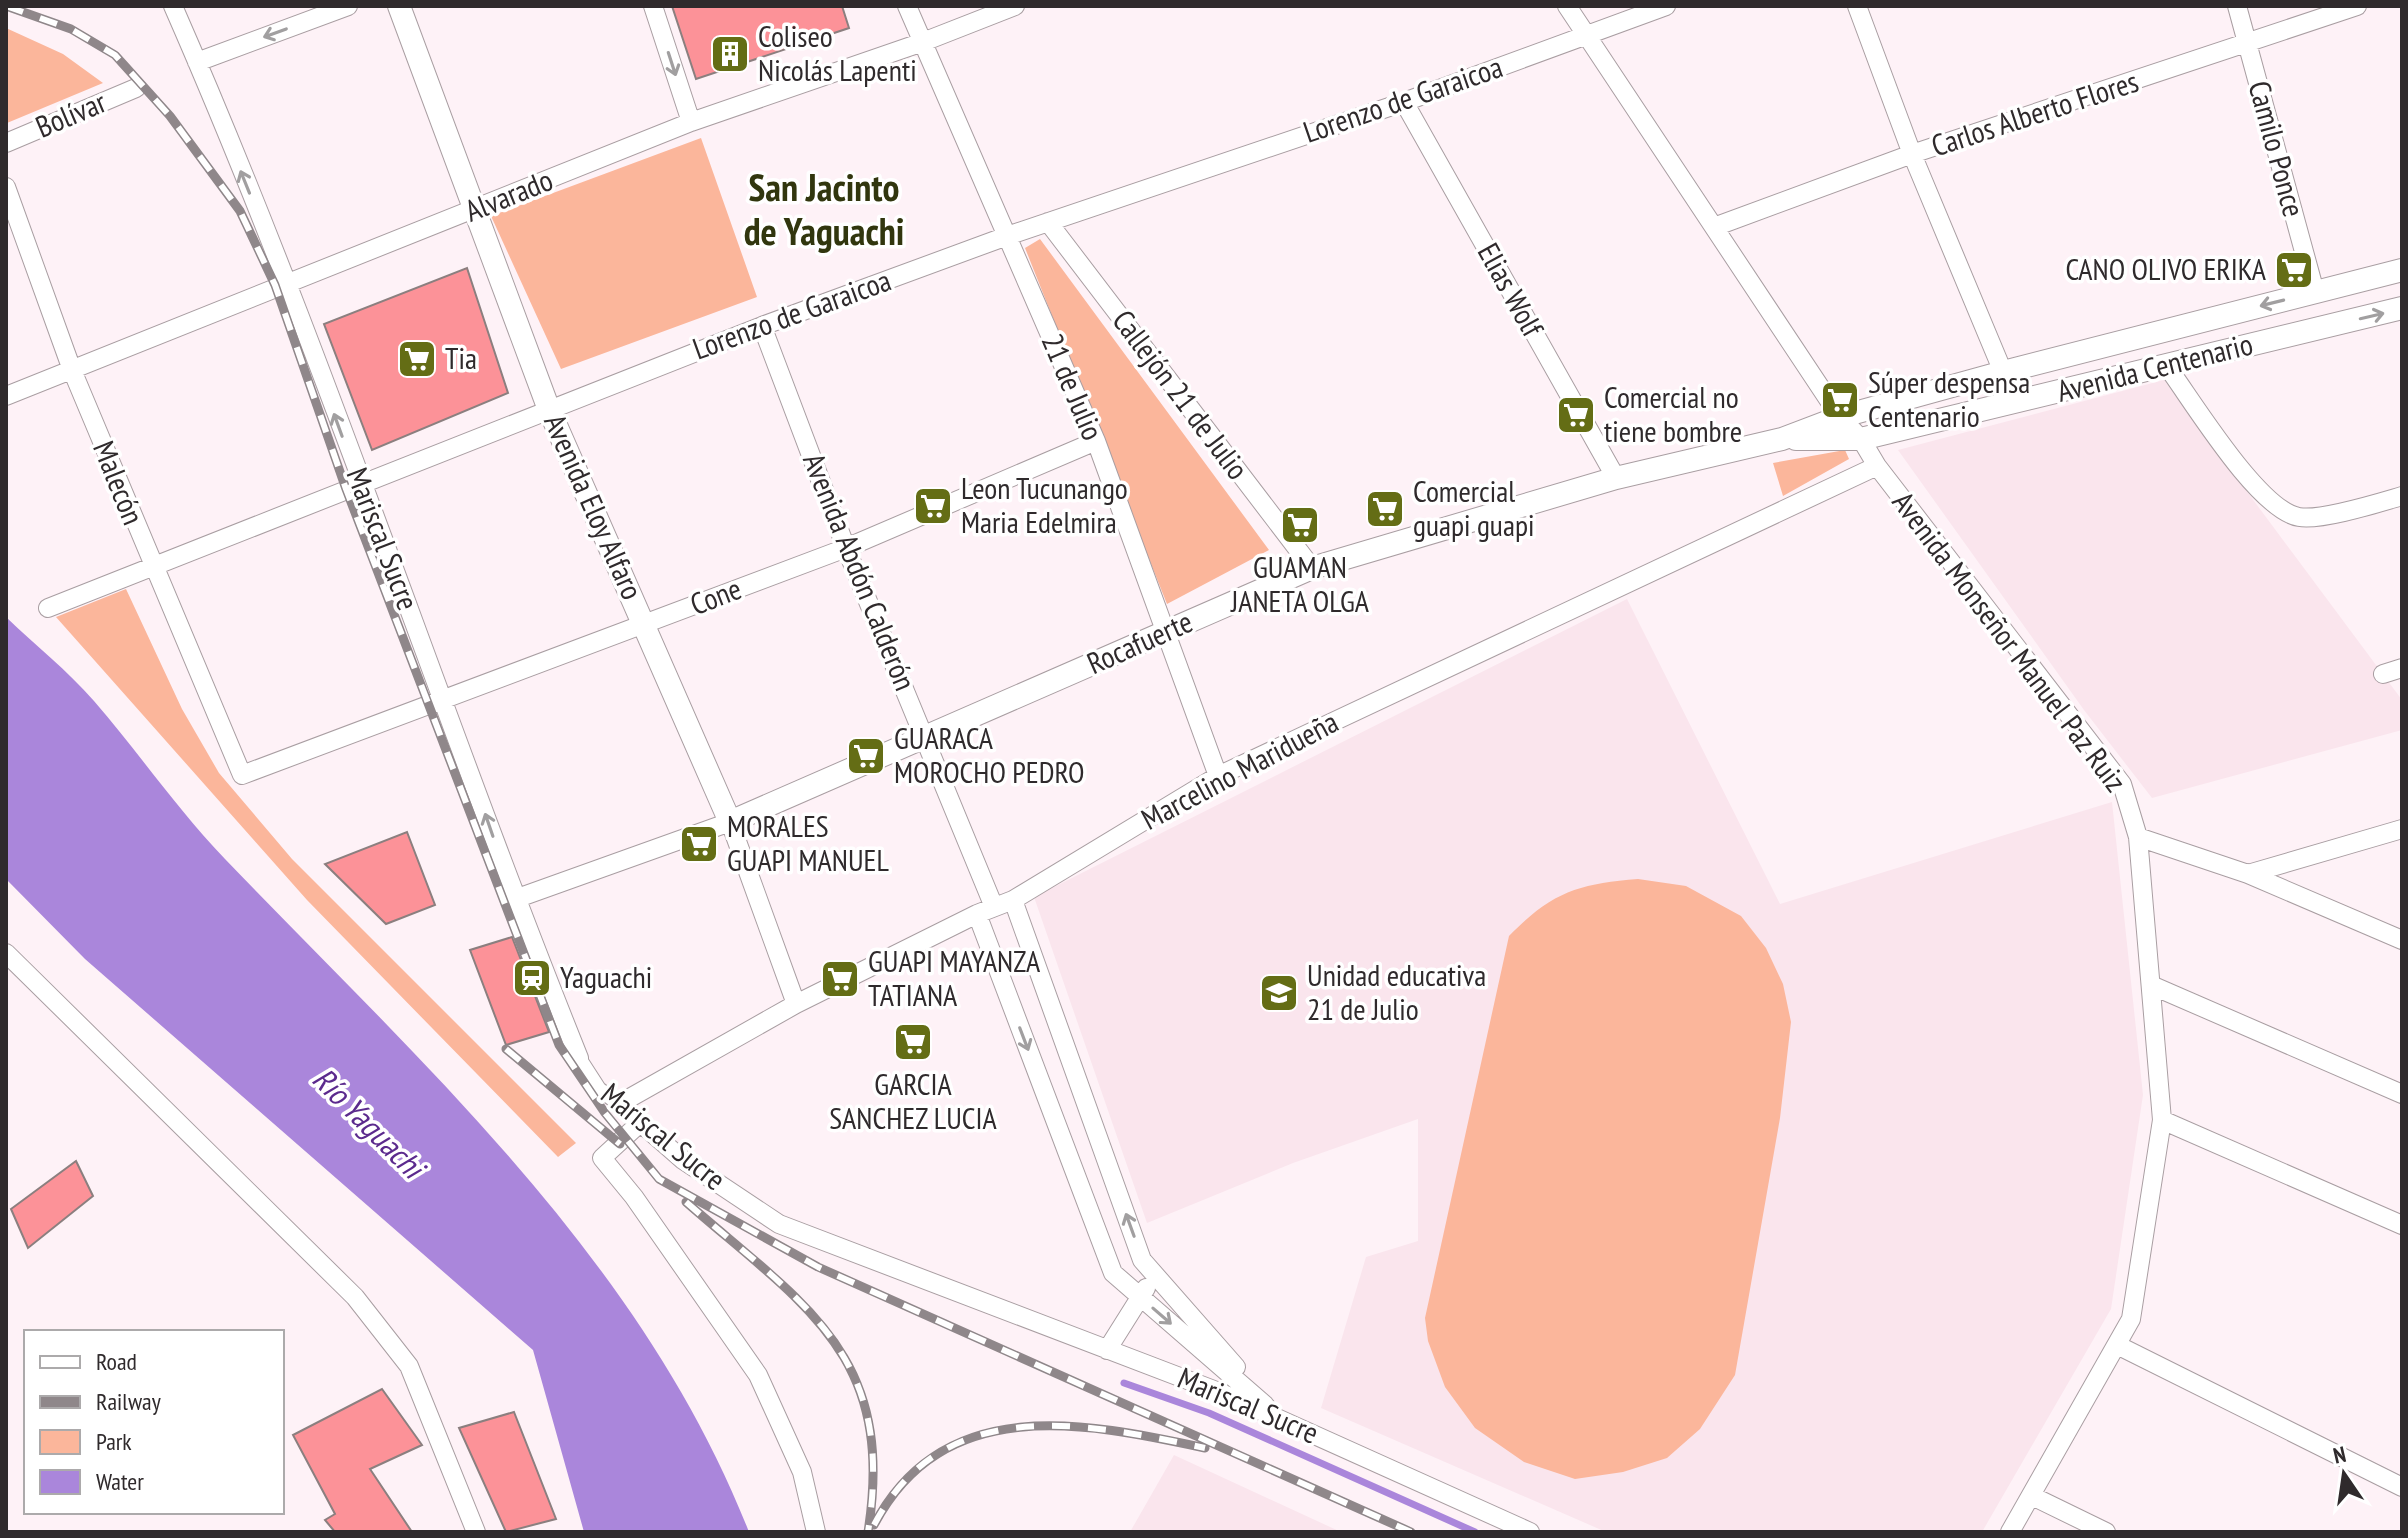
<svg xmlns="http://www.w3.org/2000/svg" width="2408" height="1538" viewBox="0 0 2408 1538" font-family="'PT Sans Narrow',sans-serif">
	<style>
		.built { fill: #fae5ed }
		.green { fill: #fbb69b }
		.water { fill: #aa86db }
		.lines { fill: none; stroke-linecap: round; stroke-linejoin: round }
		.stream { stroke: #aa86db; stroke-width: 7 }
		.building { fill: #fc9298; stroke: #8b7f7f; stroke-width: 2 }
		.pedestrian-casing { stroke: #a99ea2; stroke-width: 16 }
		.minor-casing { stroke: #a99ea2; stroke-width: 20 }
		.tertiary-casing { stroke: #a99ea2; stroke-width: 24 }
		.pedestrian { stroke: #fff; stroke-width: 14 }
		.minor { stroke: #fff; stroke-width: 18 }
		.tertiary { stroke: #fff; stroke-width: 22 }
		.rail-casing { stroke: #8f878a; stroke-width: 9 }
		.rail { stroke: #fff; stroke-width: 6; stroke-dasharray: 18; stroke-linecap: butt }
		.oneway { stroke: #a19fa0 }
		.labels { text-anchor: middle; stroke-width: 7; stroke-linejoin: round; paint-order: stroke }
		.poi-label { font-size: 30px; fill: #2f2a2c; stroke: #fff; text-anchor: start }
		.street-label { font-size: 30px; fill: #2f2a2c; stroke: #fff }
		.water-label { font-size: 32px; font-style: italic; fill: #5b2a8d; stroke: #fff }
		.district-label { font-size: 38px; font-weight: bold; fill: #31360e; stroke: #fff }
	</style>
	<rect width="100%" height="100%" fill="#fef2f7"/>
	<path class="built" d="M2164,380L2402,700V730L2152,798L2084,710L1898,450Z
		M1627,599L1780,904L2112,802L2143,1095L2111,1309L1982,1532H1606L1321,1408L1366,1257L1418,1241V1119L1293,1163L1147,1223L1034,897Z
		M1174,1455L1341,1532H1130Z"/>
	<path class="green" d="M6,28L63,54L103,83L7,123Z
		M701,138L757,297L561,369L491,216Z
		M1040,239L1269,550L1167,604L1025,248Z
		M1845,450L1849,459L1783,496L1773,463Z
		M126,589L182,709L219,773L292,859L576,1143L558,1157L307,900L56,617Z
		M1638,879L1686,886L1741,916L1766,948L1783,984L1791,1022L1780,1118L1735,1375L1700,1429L1667,1458L1623,1472L1575,1479L1524,1462L1475,1428L1445,1387L1428,1341L1425,1318L1509,936C1552,892 1578,884 1638,879Z"/>
	<path class="water" d="M6,617C35,645 68,671 94,701C139,753 177,809 225,859C423,1065 642,1260 749,1532H584L533,1350L85,959L6,879Z"/>
	<g class="lines">
		<path class="stream" d="M1124,1383L1209,1413L1475,1532"/>
	</g>
	<path class="building" d="M672,6H842L849,28L696,79Z
		M467,268L508,393L372,450L324,324Z
		M407,832L435,905L386,924L325,864Z
		M512,937L549,1032L506,1045L470,950Z
		M76,1161L93,1196L28,1248L11,1209Z
		M382,1389L422,1445L370,1469L412,1532H335L325,1520L335,1514L293,1435Z
		M514,1412L556,1519L506,1532L459,1428Z"/>
	<g class="lines">
		<g class="pedestrian-casing">
			<path id="pedestrian" d="M579,1058L599,1089L619,1104"/>
		</g>
		<g class="minor-casing">
			<path id="minor" d="M173,6C324,350 439,710 579,1058
				M653,6L691,122
				M907,6L1096,441L1218,776
				M1567,6L1840,417L1861,439L1877,466L2122,784L2138,837L2162,1120L2131,1319L2010,1532
				M1857,6L1912,154L2003,372
				M2237,6L2315,292
				M197,62L348,6
				M1404,102L1616,478
				M6,143L136,88
				M6,187L72,370L242,775L846,548L1096,441
				M1048,222L1312,568
				M1714,227L1912,154L2357,6
				M762,326L846,548L994,907
				M2166,365C2192,400 2258,510 2299,517C2321,521 2378,503 2402,496
				M6,396L691,122L923,42L1015,6
				M48,608L762,326L1007,236L1404,102L1666,6
				M2383,674L2402,668
				M2138,837L2248,874L2402,940
				M2248,874L2402,829
				M515,899L730,822L796,1004
				M1013,900L1142,1260L1236,1367
				M977,914L1113,1273L1265,1405
				M6,953L355,1297L409,1366L476,1532
				M2151,985L2402,1094
				M2162,1120L2402,1225
				M640,1123L602,1158L634,1197L758,1375L802,1472L816,1532
				M2117,1345L2402,1487
				M1107,1350L1146,1288
				M2032,1496L2106,1532
				M1530,1532L1219,1392L779,1224L683,1160L619,1104L796,1004L977,914L1013,900L1218,776L1877,466"/>
		</g>
		<g class="tertiary-casing">
			<path id="tertiary" d="M399,6L548,407L730,822L1312,568L1616,478L1782,439L1840,417L2003,372L2402,270
				M1796,439H1861L2402,308"/>
		</g>
		<use href="#pedestrian" class="pedestrian"/>
		<use href="#minor" class="minor"/>
		<use href="#tertiary" class="tertiary"/>
		<g class="rail-casing">
			<path id="rail" d="M6,6L71,29L115,55L170,116L240,211L275,285L346,489L559,1045L605,1113L659,1179L818,1267L1411,1532
				M506,1049L620,1144
				M686,1202C805,1306 896,1354 868,1532
				M874,1525C943,1393 1084,1422 1205,1448"/>
		</g>
		<use href="#rail" class="rail"/>
	</g>
	<defs><path id="oneway-shaft" d="M-6 0H5M1.5-3L5.5 0L1.5 3" fill="none" stroke-width="1.6" stroke-linecap="round" stroke-linejoin="round" transform="scale(2)"/></defs>
	<g class="oneway">
		<use href="#oneway-shaft" transform="translate(275 33) rotate(160)"/>
		<use href="#oneway-shaft" transform="translate(672 64) rotate(72)"/>
		<use href="#oneway-shaft" transform="translate(245 182) rotate(-112)"/>
		<use href="#oneway-shaft" transform="translate(2272 303) rotate(166)"/>
		<use href="#oneway-shaft" transform="translate(2372 316) rotate(-13)"/>
		<use href="#oneway-shaft" transform="translate(338 425) rotate(-110)"/>
		<use href="#oneway-shaft" transform="translate(489 825) rotate(-109)"/>
		<use href="#oneway-shaft" transform="translate(1024 1039) rotate(69)"/>
		<use href="#oneway-shaft" transform="translate(1130 1225) rotate(-110)"/>
		<use href="#oneway-shaft" transform="translate(1162 1316) rotate(41)"/>
	</g>
	<defs>
		<g id="building-square" transform="scale(2)"><rect x="-9" y="-9" width="18" height="18" rx="4" fill="#646d15" stroke="#fff"/><path d="M-4-6H4V6H1V3H-1V6H-4ZM-2.5-4.3h1.7v1.8h-1.7ZM.8-4.3h1.7v1.8H.8ZM-2.5-1h1.7V.8h-1.7ZM.8-1h1.7V.8H.8Z" fill="#fff"/></g>
		<g id="supermarket-square" transform="scale(2)"><rect x="-9" y="-9" width="18" height="18" rx="4" fill="#646d15" stroke="#fff"/><path d="M-6-5.5h2.5l.6 2H6L4.5 2H-2.5L-4.4-4H-6ZM-1.5 3.2a1.3 1.3 0 1 0 .1 0ZM3 3.2a1.3 1.3 0 1 0 .1 0Z" fill="#fff"/></g>
		<g id="station-square" transform="scale(2)"><rect x="-9" y="-9" width="18" height="18" rx="4" fill="#646d15" stroke="#fff"/><path d="M-3-6H3Q5-6 5-4V2Q5 4 3 4L4.5 6H3L1.5 4h-3L-3 6H-4.5L-3 4Q-5 4-5 2V-4Q-5-6-3-6ZM-3.5-4v3h7v-3ZM-3.5 1v1.5H-2V1ZM2 1v1.5H3.5V1Z" fill="#fff"/></g>
		<g id="school-square" transform="scale(2)"><rect x="-9" y="-9" width="18" height="18" rx="4" fill="#646d15" stroke="#fff"/><path d="M0-5L7-2L0 1L-7-2ZM-4 1L0 2.5L4 1V4Q0 6-4 4Z" fill="#fff"/></g>
	</defs>
	<g fill-rule="evenodd">
		<use href="#building-square" x="730" y="54"/>
		<use href="#supermarket-square" x="2294" y="270"/>
		<use href="#supermarket-square" x="417" y="359"/>
		<use href="#supermarket-square" x="1840" y="400"/>
		<use href="#supermarket-square" x="1576" y="415"/>
		<use href="#supermarket-square" x="933" y="506"/>
		<use href="#supermarket-square" x="1385" y="509"/>
		<use href="#supermarket-square" x="1300" y="525"/>
		<use href="#supermarket-square" x="866" y="756"/>
		<use href="#supermarket-square" x="699" y="844"/>
		<use href="#station-square" x="532" y="978"/>
		<use href="#supermarket-square" x="840" y="979"/>
		<use href="#school-square" x="1279" y="993"/>
		<use href="#supermarket-square" x="913" y="1042"/>
	</g>
	<g class="labels">
		<g class="poi-label">
			<text x="758" y="47">Coliseo<tspan x="758" dy="34">Nicolás Lapenti</tspan></text>
			<text x="2266" y="280" text-anchor="end">CANO OLIVO ERIKA</text>
			<text x="445" y="369">Tia</text>
			<text x="1868" y="393">Súper despensa<tspan x="1868" dy="34">Centenario</tspan></text>
			<text x="1604" y="408">Comercial no<tspan x="1604" dy="34">tiene bombre</tspan></text>
			<text x="961" y="499">Leon Tucunango<tspan x="961" dy="34">Maria Edelmira</tspan></text>
			<text x="1413" y="502">Comercial<tspan x="1413" dy="34">guapi guapi</tspan></text>
			<text x="1300" y="578" text-anchor="middle">GUAMAN<tspan x="1300" dy="34">JANETA OLGA</tspan></text>
			<text x="894" y="749">GUARACA<tspan x="894" dy="34">MOROCHO PEDRO</tspan></text>
			<text x="727" y="837">MORALES<tspan x="727" dy="34">GUAPI MANUEL</tspan></text>
			<text x="868" y="972">GUAPI MAYANZA<tspan x="868" dy="34">TATIANA</tspan></text>
			<text x="1307" y="986">Unidad educativa<tspan x="1307" dy="34">21 de Julio</tspan></text>
			<text x="560" y="988">Yaguachi</text>
			<text x="913" y="1095" text-anchor="middle">GARCIA<tspan x="913" dy="34">SANCHEZ LUCIA</tspan></text>
		</g>
		<g class="street-label">
			<text transform="translate(1403 100) rotate(-19)" y="10">Lorenzo de Garaicoa</text>
			<text transform="translate(2035 114) rotate(-18)" y="10">Carlos Alberto Flores</text>
			<text transform="translate(71 115) rotate(-23)" y="10">Bolívar</text>
			<text transform="translate(2276 149) rotate(75)" y="10">Camilo Ponce</text>
			<text transform="translate(509 196) rotate(-22)" y="10">Alvarado</text>
			<text transform="translate(1510 290) rotate(61)" y="10">Elias Wolf</text>
			<text transform="translate(792 315) rotate(-20)" y="10">Lorenzo de Garaicoa</text>
			<text transform="translate(2155 368) rotate(-14)" y="10">Avenida Centenario</text>
			<text transform="translate(1072 387) rotate(67)" y="10">21 de Julio</text>
			<text transform="translate(1180 395) rotate(53)" y="10">Callejón 21 de Julio</text>
			<text transform="translate(118 483) rotate(68)" y="10">Malecón</text>
			<text transform="translate(593 507) rotate(66)" y="10">Avenida Eloy Alfaro</text>
			<text transform="translate(382 539) rotate(69)" y="10">Mariscal Sucre</text>
			<text transform="translate(859 572) rotate(68)" y="10">Avenida Abdón Calderón</text>
			<text transform="translate(716 597) rotate(-21)" y="10">Cone</text>
			<text transform="translate(2009 642) rotate(53)" y="10">Avenida Monseñor Manuel Paz Ruiz</text>
			<text transform="translate(1140 643) rotate(-24)" y="10">Rocafuerte</text>
			<text transform="translate(1240 771) rotate(-28)" y="10">Marcelino Maridueña</text>
			<text transform="translate(663 1137) rotate(39)" y="10">Mariscal Sucre</text>
			<text transform="translate(1248 1406) rotate(23)" y="10">Mariscal Sucre</text>
		</g>
		<g class="water-label">
			<text transform="translate(368 1123) rotate(45)" y="11">Río Yaguachi</text>
		</g>
		<g class="district-label">
			<text x="824" y="201">San Jacinto<tspan x="824" dy="44">de Yaguachi</tspan></text>
		</g>
	</g>
	<rect width="2408" height="1538" fill="none" stroke="#2f2a2c" stroke-width="16"/>
	<rect x="24" y="1330" width="260" height="184" fill="#ffffff" stroke="#acaaab" stroke-width="2"/>
	<rect x="40" y="1356" width="40" height="12" fill="#ffffff" stroke="#acaaab" stroke-width="2"/>
	<text x="96" y="1370" font-size="24" fill="#2f2a2c">Road</text>
	<rect x="40" y="1396" width="40" height="12" fill="#8f878a" stroke="#acaaab" stroke-width="2"/>
	<text x="96" y="1410" font-size="24" fill="#2f2a2c">Railway</text>
	<rect x="40" y="1430" width="40" height="24" fill="#fbb69b" stroke="#acaaab" stroke-width="2"/>
	<text x="96" y="1450" font-size="24" fill="#2f2a2c">Park</text>
	<rect x="40" y="1470" width="40" height="24" fill="#aa86db" stroke="#acaaab" stroke-width="2"/>
	<text x="96" y="1490" font-size="24" fill="#2f2a2c">Water</text>
	<g transform="translate(2344 1474) rotate(347)" stroke="#ffffff" stroke-width="6" paint-order="stroke">
	<path d="M0-6L14 30L0 20L-14 30Z" fill="#2f2a2c"/>
	<text y="-12" font-size="22" font-weight="bold" text-anchor="middle" fill="#2f2a2c">N</text>
	</g>
</svg>
